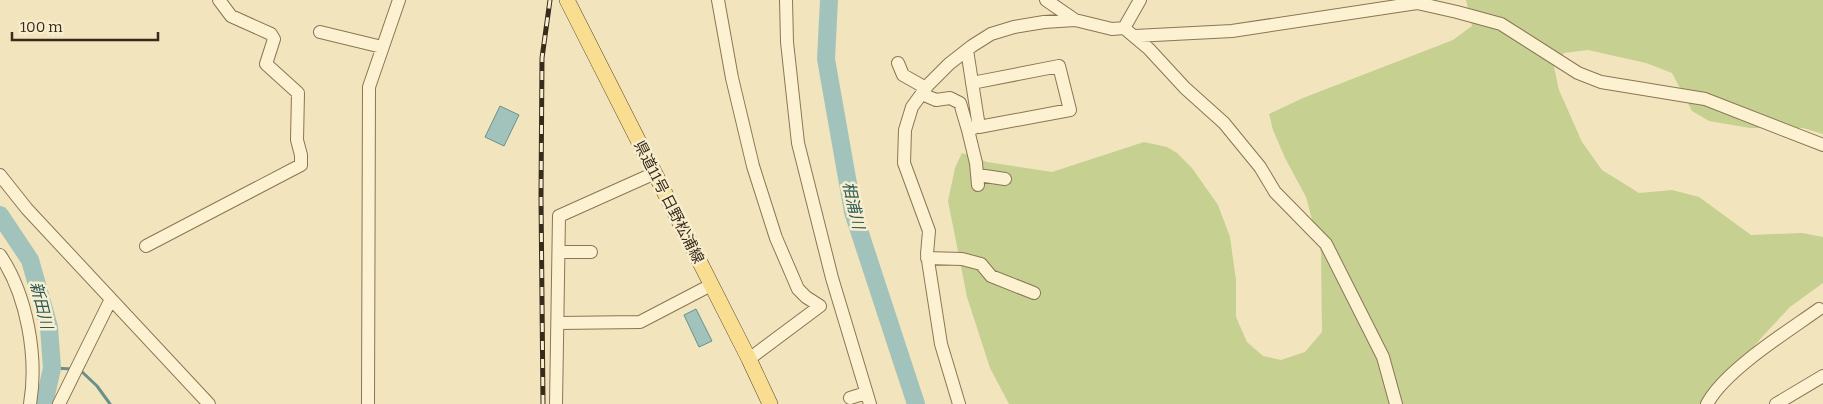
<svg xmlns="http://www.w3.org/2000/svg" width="1823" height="404" viewBox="0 0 1823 404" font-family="Bitter,'Noto Sans JP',serif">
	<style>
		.green { fill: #c5d091 }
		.water { fill: #a1c3bb; stroke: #689189 }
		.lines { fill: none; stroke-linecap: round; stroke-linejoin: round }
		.stream { stroke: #689189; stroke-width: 3 }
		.river { stroke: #a1c3bb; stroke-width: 18 }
		.minor-casing { stroke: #8b7555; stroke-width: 14 }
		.major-casing { stroke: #58422a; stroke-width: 16 }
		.minor { stroke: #fcf1d1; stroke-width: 12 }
		.major { stroke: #f9de91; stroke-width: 15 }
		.rail-casing { stroke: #392b1b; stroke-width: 5 }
		.rail { stroke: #f8eece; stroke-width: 3; stroke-dasharray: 9; stroke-linecap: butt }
		.labels { text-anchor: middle; stroke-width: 5; stroke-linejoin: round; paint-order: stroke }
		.street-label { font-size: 15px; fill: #392b1b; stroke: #f8eece }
		.water-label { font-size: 16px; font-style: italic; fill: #295a5a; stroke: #f8eece }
	</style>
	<rect width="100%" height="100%" fill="#f2e5bd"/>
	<path class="green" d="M1466,0H1823V134L1803,128H1750L1709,121L1692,111L1672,73L1646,63L1588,50L1564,53L1554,67L1559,90L1582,142L1602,170L1639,193L1672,190L1699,197L1751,235L1802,233L1823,237V283L1790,307L1762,337L1706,404H1009L990,368L967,297L948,201L955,168L962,153L987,162L1052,172L1144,142L1167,147L1177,153L1192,168L1218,205L1230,237L1236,280V317L1247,342L1263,356L1281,360L1305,352L1322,332L1321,253L1306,197L1285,158L1273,130L1269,114L1303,98L1453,40L1472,26Z"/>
	<path class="water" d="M500,106L519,115L504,146L485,137Z
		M696,309L712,341L699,347L684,315Z"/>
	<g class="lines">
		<path class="stream" d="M52,368L73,369
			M79,369L97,386L110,404"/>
		<path class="river" d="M829,0L826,59L853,212L916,404
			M0,215L30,260L49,327L52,368L44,404"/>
		<g class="minor-casing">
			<path id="minor" d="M718,0L732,78L753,166L776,238L798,289L806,297L820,306L749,359
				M786,0L787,42L798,143L832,278L870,404
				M1046,0L1075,20
				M1124,28L1140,0
				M320,32L382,47
				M1135,36L1232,31L1417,3L1457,12L1501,24L1578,73L1601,82L1705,99L1823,145
				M967,50L979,127L1070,110L1059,66L972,83
				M898,63L903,75L926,88
				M922,94L936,100L950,98L960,103L968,130
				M974,128L968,130L976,163L978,185
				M0,175L27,209L209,404
				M978,175L1005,179
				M146,246L301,165V155L297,140L298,93L266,64L274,39L271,34L231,16L219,0
				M559,252H591
				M0,255C27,295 38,357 30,404
				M927,258L962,259L981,264L991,276L1034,293
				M558,323L640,322L711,285
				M850,398L866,393
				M59,404L111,299
				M368,404L369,87L399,0
				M556,404L559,216L655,173
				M959,404L941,344L927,254L929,231L904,163L905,130L912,107L928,85L949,64L972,46L991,34L1014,27L1044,22L1075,20L1112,29L1124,28L1149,49L1185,88L1224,123L1260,167L1275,192L1326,244L1383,357L1396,404
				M1707,404C1725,370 1787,332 1819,309
				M1776,404L1823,376"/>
		</g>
		<g class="major-casing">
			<path id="major" d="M567,0L749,359L770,404"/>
		</g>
		<use href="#minor" class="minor"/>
		<use href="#major" class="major"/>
		<g class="rail-casing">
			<path id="rail" d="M543,404L541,196L542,58L550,0"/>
		</g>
		<use href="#rail" class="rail"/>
	</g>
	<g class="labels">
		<g class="street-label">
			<text transform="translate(669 202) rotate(63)" y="5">県道11号 日野松浦線</text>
		</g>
		<g class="water-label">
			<text transform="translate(854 205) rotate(77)" y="6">相浦川</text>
			<text transform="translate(42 305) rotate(76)" y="6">新田川</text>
		</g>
	</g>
	<path d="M12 32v8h146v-8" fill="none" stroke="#392b1b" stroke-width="2.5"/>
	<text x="20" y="32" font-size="15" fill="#392b1b" stroke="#f8eece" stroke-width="4" paint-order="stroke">100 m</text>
</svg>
